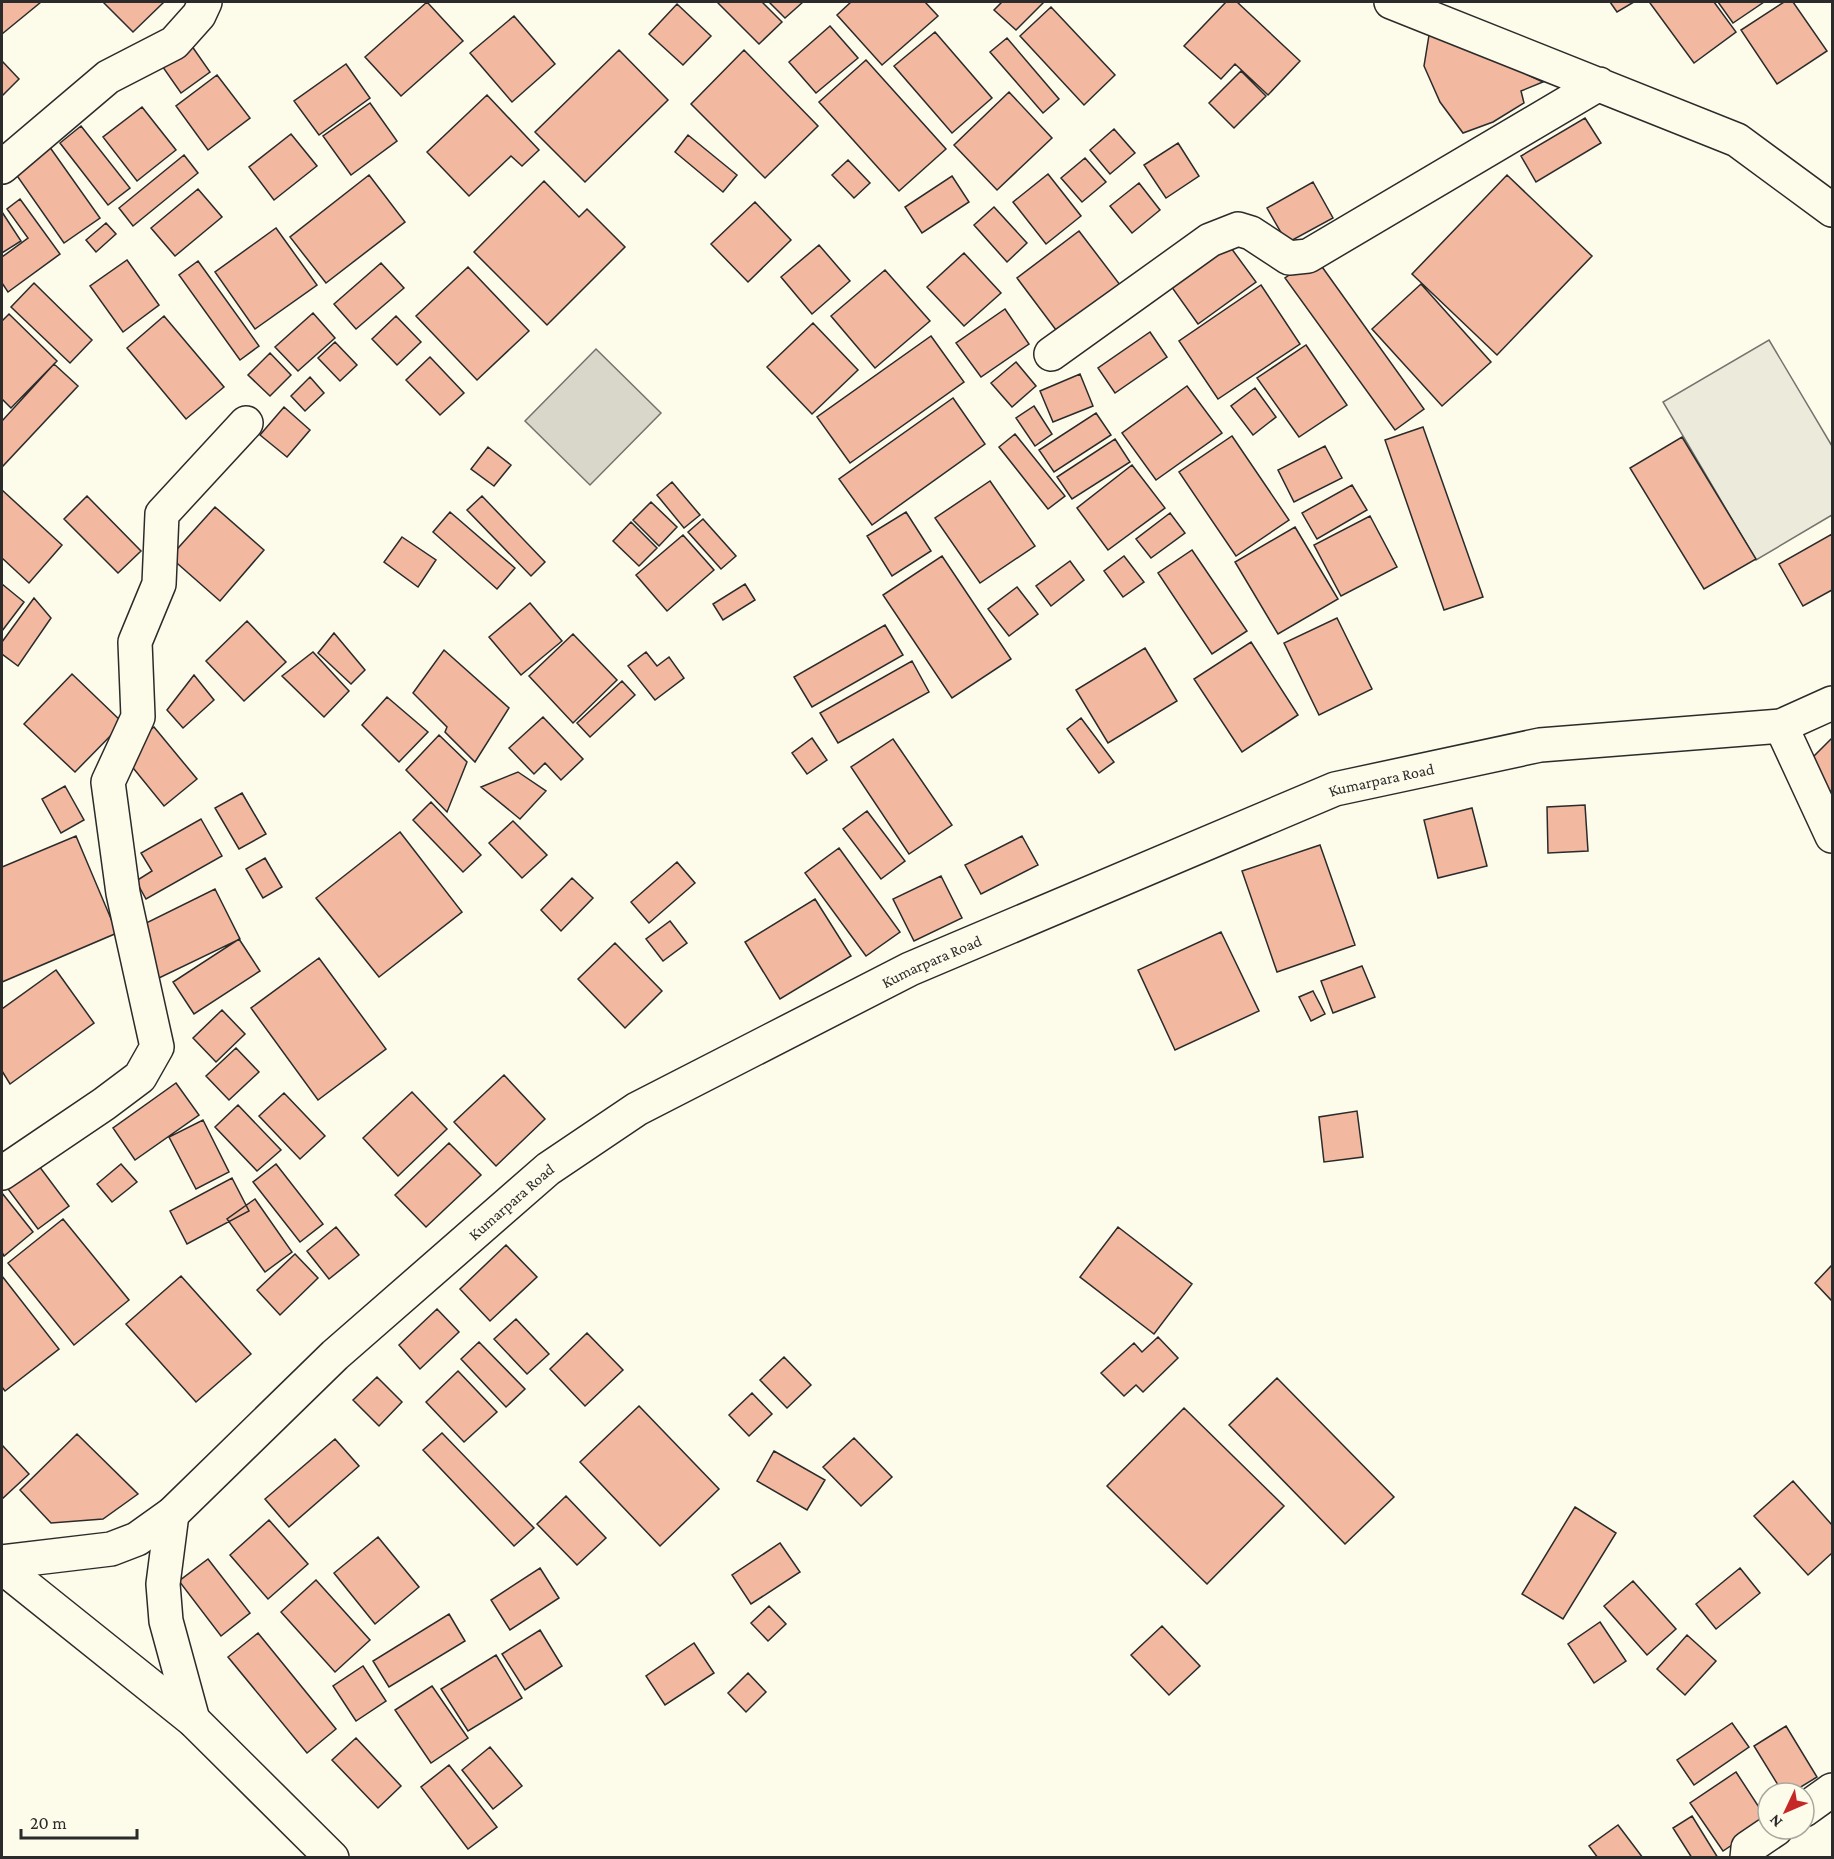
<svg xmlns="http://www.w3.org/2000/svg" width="1834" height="1859" viewBox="0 0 1834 1859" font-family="'Crimson Pro',serif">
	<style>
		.green { fill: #ecebdb; stroke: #74746e; stroke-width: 1.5 }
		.water { fill: #d8d7c9; stroke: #74746e; stroke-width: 1.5 }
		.building { fill: #f2b8a0; stroke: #2b2b2b; stroke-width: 1.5 }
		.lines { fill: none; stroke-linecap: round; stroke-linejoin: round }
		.minor-casing { stroke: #2b2b2b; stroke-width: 36 }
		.major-casing { stroke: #2b2b2b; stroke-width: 36 }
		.minor { stroke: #fdfbea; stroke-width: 33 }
		.major { stroke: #fdfbea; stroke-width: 33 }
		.labels { text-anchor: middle; stroke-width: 4.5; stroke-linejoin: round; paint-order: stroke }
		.street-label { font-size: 16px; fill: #2b2b2b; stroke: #fdfbea }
	</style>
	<rect width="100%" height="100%" fill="#fdfbea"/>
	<path class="green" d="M1769,340L1832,446V515L1756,560L1663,402Z"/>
	<path class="water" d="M596,349L661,413L590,485L525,421Z"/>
	<path class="building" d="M2,2H41L2,34Z
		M103,2H164L133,32Z
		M427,2L463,41L401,96L365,57Z
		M717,2H762L782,22L759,44Z
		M769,2H803L785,18Z
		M851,2H925L938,16L882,65L837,15Z
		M1002,2H1044L1016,30L994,10Z
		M1226,2H1237L1300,61L1268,95L1235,64L1221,79L1184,46Z
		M1610,2H1634L1617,12Z
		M1652,2H1714L1736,32L1694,63L1650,3Z
		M1718,2H1764L1733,23Z
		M1784,2H1793L1827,51L1777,84L1741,30Z
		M677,4L711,36L683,65L649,34Z
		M1051,7L1115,75L1084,105L1020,36Z
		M514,16L555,64L512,102L470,53Z
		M830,26L858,58L816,93L789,62Z
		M1430,29L1543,82L1521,91L1524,103L1493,122L1463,133L1440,102L1424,66Z
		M935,32L992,98L952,133L894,66Z
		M1007,38L1059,99L1043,113L990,52Z
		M189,42L210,72L181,93L160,63Z
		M619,50L668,100L585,182L535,132Z
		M744,50L818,126L765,178L691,104Z
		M866,60L946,149L899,191L819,102Z
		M2,61L19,79L2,96Z
		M346,64L370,98L319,135L294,101Z
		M1241,71L1266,96L1234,128L1209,103Z
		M217,75L250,118L208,150L176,106Z
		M1009,92L1052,138L997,190L954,145Z
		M487,95L539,150L522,166L511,156L469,196L427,152Z
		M370,103L397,141L351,175L323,136Z
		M142,107L176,150L137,181L103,137Z
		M1585,118L1601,143L1536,182L1521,156Z
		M81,126L130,188L108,205L60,143Z
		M1114,129L1135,153L1110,174L1090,150Z
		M291,134L317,166L274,200L249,167Z
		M688,135L737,175L723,192L675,152Z
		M1178,143L1199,176L1166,198L1144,165Z
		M49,146L100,218L64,243L13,170Z
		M184,155L198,173L133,226L119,208Z
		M1085,158L1106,182L1082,202L1061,178Z
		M848,160L870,183L854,198L832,175Z
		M1048,174L1081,216L1046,244L1013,202Z
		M369,175L405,222L326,283L290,237Z
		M1507,175L1592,256L1497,355L1412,274Z
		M952,176L969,202L922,233L905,207Z
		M544,181L579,217L587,209L625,247L547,325L474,252Z
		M1313,182L1333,218L1287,243L1267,208Z
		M1139,183L1160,210L1132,233L1110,206Z
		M198,189L222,217L175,256L151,228Z
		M20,199L60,254L8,292L2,283V257L28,238L7,209Z
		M755,202L791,240L748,282L711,244Z
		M994,207L1027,243L1007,262L974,225Z
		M2,212L21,241L2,253Z
		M106,223L116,234L96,252L86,240Z
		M276,228L317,285L255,329L215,272Z
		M1079,231L1127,294L1065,342L1017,278Z
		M1223,237L1256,282L1198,324L1166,279Z
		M819,245L850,281L812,314L781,277Z
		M964,253L1001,293L964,326L927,287Z
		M1315,257L1424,409L1395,430L1285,278Z
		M127,260L159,305L123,332L90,286Z
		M198,261L259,346L240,360L179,275Z
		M381,263L404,288L356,329L334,304Z
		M468,267L529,331L477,380L416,316Z
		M885,270L930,321L875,368L831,316Z
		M34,283L92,340L70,363L11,307Z
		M1421,284L1491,362L1442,406L1372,329Z
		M1261,285L1300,344L1218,399L1179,341Z
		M1005,309L1029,344L981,377L956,343Z
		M313,313L335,338L298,371L275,347Z
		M9,314L57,361L11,408L2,399V321Z
		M164,316L224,387L186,419L127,348Z
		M396,316L421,342L397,365L372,339Z
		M813,323L858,370L812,414L767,367Z
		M1150,332L1167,357L1115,393L1098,368Z
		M931,336L964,382L850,463L817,417Z
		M335,342L357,365L340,381L318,358Z
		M1306,345L1347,405L1299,437L1257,378Z
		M270,353L291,375L270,396L248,375Z
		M430,357L464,393L440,415L406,380Z
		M1016,362L1036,386L1012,407L991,383Z
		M54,364L78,386L2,467V421Z
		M1080,374L1093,406L1053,422L1040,391Z
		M310,377L324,393L305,411L291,396Z
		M1187,386L1222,433L1156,480L1122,433Z
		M1255,388L1276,417L1253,435L1231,406Z
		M953,398L985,444L872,525L839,479Z
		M1034,406L1052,434L1035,446L1016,418Z
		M284,407L310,430L287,457L260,435Z
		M1096,413L1111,435L1054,472L1039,450Z
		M1423,427L1483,597L1444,610L1385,440Z
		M1015,434L1065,496L1048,509L999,447Z
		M1232,436L1289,520L1236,556L1179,472Z
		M1682,437L1756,559L1704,589L1630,468Z
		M1115,439L1130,462L1072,499L1057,477Z
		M1325,446L1342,478L1294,502L1278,470Z
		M488,447L511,465L494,486L471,469Z
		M1132,465L1165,508L1108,550L1077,508Z
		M990,481L1035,546L980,583L935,518Z
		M672,482L700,515L684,528L657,495Z
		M1352,485L1367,510L1317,539L1302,513Z
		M2,490L62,545L29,583L2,558Z
		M87,496L141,551L118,573L64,519Z
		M482,496L545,562L531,576L467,510Z
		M651,502L677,527L659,546L633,520Z
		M215,507L264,550L220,601L170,557Z
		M450,512L515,568L497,589L433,532Z
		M906,512L931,551L892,576L867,536Z
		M1170,513L1185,533L1151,558L1136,539Z
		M1370,516L1397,567L1341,596L1314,545Z
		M703,519L736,556L721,569L688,532Z
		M631,522L657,548L639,566L613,541Z
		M1295,527L1338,599L1278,634L1235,562Z
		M1832,534V590L1803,606L1779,564Z
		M683,535L714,570L667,611L636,575Z
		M402,537L436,560L418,587L384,562Z
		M1192,550L1247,631L1212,654L1158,573Z
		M942,556L1011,659L952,698L883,595Z
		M1124,556L1144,582L1123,597L1104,571Z
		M1070,561L1084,580L1051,606L1036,586Z
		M2,584L24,602L2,631Z
		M745,584L755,600L723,620L713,604Z
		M1017,587L1038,614L1009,636L988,609Z
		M34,598L51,618L18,666L2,654V642Z
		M530,603L562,641L521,675L489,637Z
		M1337,618L1372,689L1319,715L1284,643Z
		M247,621L286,662L244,701L206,661Z
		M885,625L903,655L812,707L794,677Z
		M334,633L365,670L351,684L318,653Z
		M573,634L617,680L573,723L529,676Z
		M1251,642L1298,715L1242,752L1194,679Z
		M1145,648L1177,701L1108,743L1076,690Z
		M444,650L509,708L475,762L445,732L447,727L413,693Z
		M313,652L349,691L324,717L282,676Z
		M646,652L657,666L669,657L684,678L655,700L628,666Z
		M912,661L929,692L838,743L820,713Z
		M72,674L123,723L75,772L24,724Z
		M194,675L214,700L183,728L167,710Z
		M622,681L635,695L590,737L577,723Z
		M387,697L428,732L399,762L362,725Z
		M543,717L583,759L561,780L545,763L534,774L509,748Z
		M1081,718L1114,762L1099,773L1067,729Z
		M154,727L197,779L164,806L121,753Z
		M439,735L467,762L447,812L406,770Z
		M812,738L827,760L807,774L792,753Z
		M1832,738V793L1805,765Z
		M893,739L952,825L909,854L851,767Z
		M518,772L546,791L520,819L481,787Z
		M65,786L84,820L61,833L42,799Z
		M242,793L266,834L239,849L215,808Z
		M431,802L481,855L463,872L413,820Z
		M1585,805L1588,851L1548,853L1547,807Z
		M1472,808L1487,866L1438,878L1424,820Z
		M867,811L905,861L881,879L843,829Z
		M201,819L222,856L146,899L136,881L152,871L141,853Z
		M513,821L547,855L522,878L489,843Z
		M400,832L462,912L379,977L316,898Z
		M76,836L117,933L2,982V867Z
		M1022,836L1038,865L981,894L965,865Z
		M1320,845L1355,945L1277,972L1242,871Z
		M839,848L900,932L866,956L805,873Z
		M265,858L282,887L263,898L246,869Z
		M677,862L695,883L649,923L631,902Z
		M941,876L962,918L914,941L893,899Z
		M572,878L593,898L561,931L541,910Z
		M215,889L240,939L159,978L134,929Z
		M815,899L851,956L780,999L745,942Z
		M670,921L687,943L663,961L646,939Z
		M1221,932L1259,1011L1175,1050L1138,970Z
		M239,939L260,971L194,1014L173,982Z
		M615,943L662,991L625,1028L578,979Z
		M319,958L386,1049L318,1100L251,1008Z
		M1362,966L1375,997L1333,1013L1321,981Z
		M56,970L94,1023L10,1084L2,1071V1009Z
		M1313,991L1325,1014L1311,1021L1299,997Z
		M222,1010L245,1034L216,1062L193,1038Z
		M236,1048L259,1072L229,1100L206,1076Z
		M504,1075L545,1119L496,1166L454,1122Z
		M176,1083L199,1115L135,1160L113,1128Z
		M412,1092L447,1129L398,1176L363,1138Z
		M284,1093L325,1136L300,1159L259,1116Z
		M238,1105L281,1150L257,1171L215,1127Z
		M1357,1111L1363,1157L1324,1162L1319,1117Z
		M203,1120L229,1172L196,1189L169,1137Z
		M449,1143L481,1175L426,1227L395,1195Z
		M36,1162L69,1206L38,1229L5,1185Z
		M121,1164L137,1182L112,1202L97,1184Z
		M276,1164L323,1224L300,1242L253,1182Z
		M232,1178L249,1211L187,1244L170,1211Z
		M2,1193L33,1232L4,1256L2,1252Z
		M255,1199L292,1252L265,1272L227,1219Z
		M63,1219L129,1300L74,1345L8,1263Z
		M336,1227L359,1255L329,1279L307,1251Z
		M1118,1227L1192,1284L1154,1334L1080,1277Z
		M506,1245L537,1277L490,1321L460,1289Z
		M295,1254L318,1278L280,1315L257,1290Z
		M1832,1265V1301L1815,1283Z
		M2,1276L59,1349L5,1391L2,1387Z
		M181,1276L251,1354L196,1402L126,1324Z
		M437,1309L459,1332L420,1369L399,1345Z
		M516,1319L549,1354L527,1374L494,1339Z
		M587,1333L623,1370L585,1406L550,1369Z
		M1158,1337L1178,1358L1143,1392L1136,1385L1124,1396L1101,1373L1134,1343L1142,1352Z
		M479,1342L525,1389L506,1407L461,1359Z
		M784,1357L811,1385L787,1408L760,1380Z
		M458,1371L497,1412L464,1442L426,1402Z
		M377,1377L402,1402L379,1426L353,1400Z
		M1277,1378L1394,1497L1345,1544L1229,1425Z
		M752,1393L772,1414L749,1436L729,1415Z
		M639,1406L719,1489L660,1546L580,1462Z
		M1184,1408L1284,1506L1207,1584L1107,1486Z
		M442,1433L534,1528L514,1546L423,1450Z
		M77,1434L138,1494L103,1519L51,1523L20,1490Z
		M854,1438L892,1477L861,1506L823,1467Z
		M335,1439L359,1466L289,1527L265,1499Z
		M2,1445L29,1474L2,1499Z
		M774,1451L825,1480L807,1510L757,1481Z
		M1793,1481L1832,1525V1553L1808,1575L1754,1516Z
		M566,1496L606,1538L577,1565L537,1524Z
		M1575,1507L1616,1533L1563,1619L1522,1594Z
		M269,1520L308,1564L268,1599L230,1555Z
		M378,1537L419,1587L375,1624L334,1573Z
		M780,1543L800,1572L751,1604L732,1575Z
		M208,1559L250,1613L221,1636L179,1581Z
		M540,1568L559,1598L510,1630L491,1600Z
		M1740,1568L1760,1593L1716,1629L1696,1604Z
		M316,1580L370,1640L335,1672L281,1612Z
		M1633,1581L1676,1629L1647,1655L1604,1606Z
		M769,1606L786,1624L768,1641L751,1623Z
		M449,1614L465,1641L389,1687L373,1661Z
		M1600,1622L1626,1661L1594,1683L1568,1644Z
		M1162,1626L1200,1666L1169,1695L1131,1655Z
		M540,1630L562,1666L525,1690L502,1654Z
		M258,1633L336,1729L307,1753L228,1657Z
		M1687,1635L1716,1661L1685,1695L1657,1669Z
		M694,1643L714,1673L665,1705L646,1676Z
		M496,1655L522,1698L468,1731L441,1689Z
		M363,1666L386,1701L356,1721L333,1686Z
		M748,1673L766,1692L746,1712L728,1693Z
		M432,1686L468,1738L431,1763L395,1710Z
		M1732,1723L1749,1747L1694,1785L1677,1760Z
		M1786,1726L1817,1777L1791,1793H1783L1754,1746Z
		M356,1738L401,1786L378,1808L332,1760Z
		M490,1747L522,1786L493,1809L462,1770Z
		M449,1765L497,1827L468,1849L421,1787Z
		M1736,1772L1768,1821L1723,1851L1690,1803Z
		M1692,1816L1718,1858H1692L1673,1828Z
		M1618,1825L1643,1858H1598L1589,1846Z"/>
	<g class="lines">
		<g class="minor-casing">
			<path id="minor" d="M1391,2L1737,140L1832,210
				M2,167L108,77L174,43L199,15L205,2
				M1051,354L1210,240L1238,229L1251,233L1289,258L1308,256L1599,84
				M1781,726L1832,836
				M2,1173L104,1104L140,1077L157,1047L123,893L108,782L138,717L135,642L159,584L162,514L246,423
				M1804,1810L1832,1790
				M1747,1858L1748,1848L1776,1829"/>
		</g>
		<g class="major-casing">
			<g id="major">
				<path d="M172,1514L163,1584L166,1621L193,1720"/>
				<path id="s1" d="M2,1562L111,1549L137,1539L172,1514L335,1355L548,1169L637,1109L910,969L1335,789L1540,745L1781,726L1832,703"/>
				<path d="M2,1567L193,1720L332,1858"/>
			</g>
		</g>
		<use href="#minor" class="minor"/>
		<use href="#major" class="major"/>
	</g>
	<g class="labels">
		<g class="street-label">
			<text dy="6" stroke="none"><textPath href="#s1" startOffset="1614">Kumarpara Road</textPath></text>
			<text dy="6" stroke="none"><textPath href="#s1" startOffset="1128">Kumarpara Road</textPath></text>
			<text dy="6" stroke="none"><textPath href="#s1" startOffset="642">Kumarpara Road</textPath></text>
		</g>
	</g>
	<rect width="1834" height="1859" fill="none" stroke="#2b2b2b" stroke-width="6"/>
	<g transform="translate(1786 1811) rotate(226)"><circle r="28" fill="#fdfbea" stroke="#a9a89e" stroke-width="1.5"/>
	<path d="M0-4.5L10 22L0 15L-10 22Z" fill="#c62828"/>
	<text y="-9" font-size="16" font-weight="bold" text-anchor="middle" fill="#2b2b2b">N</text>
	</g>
	<path d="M21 1829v9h116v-9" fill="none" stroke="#2b2b2b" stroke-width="3"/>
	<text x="30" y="1829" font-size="18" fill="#2b2b2b" stroke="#fdfbea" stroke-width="4.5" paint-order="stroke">20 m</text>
</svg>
